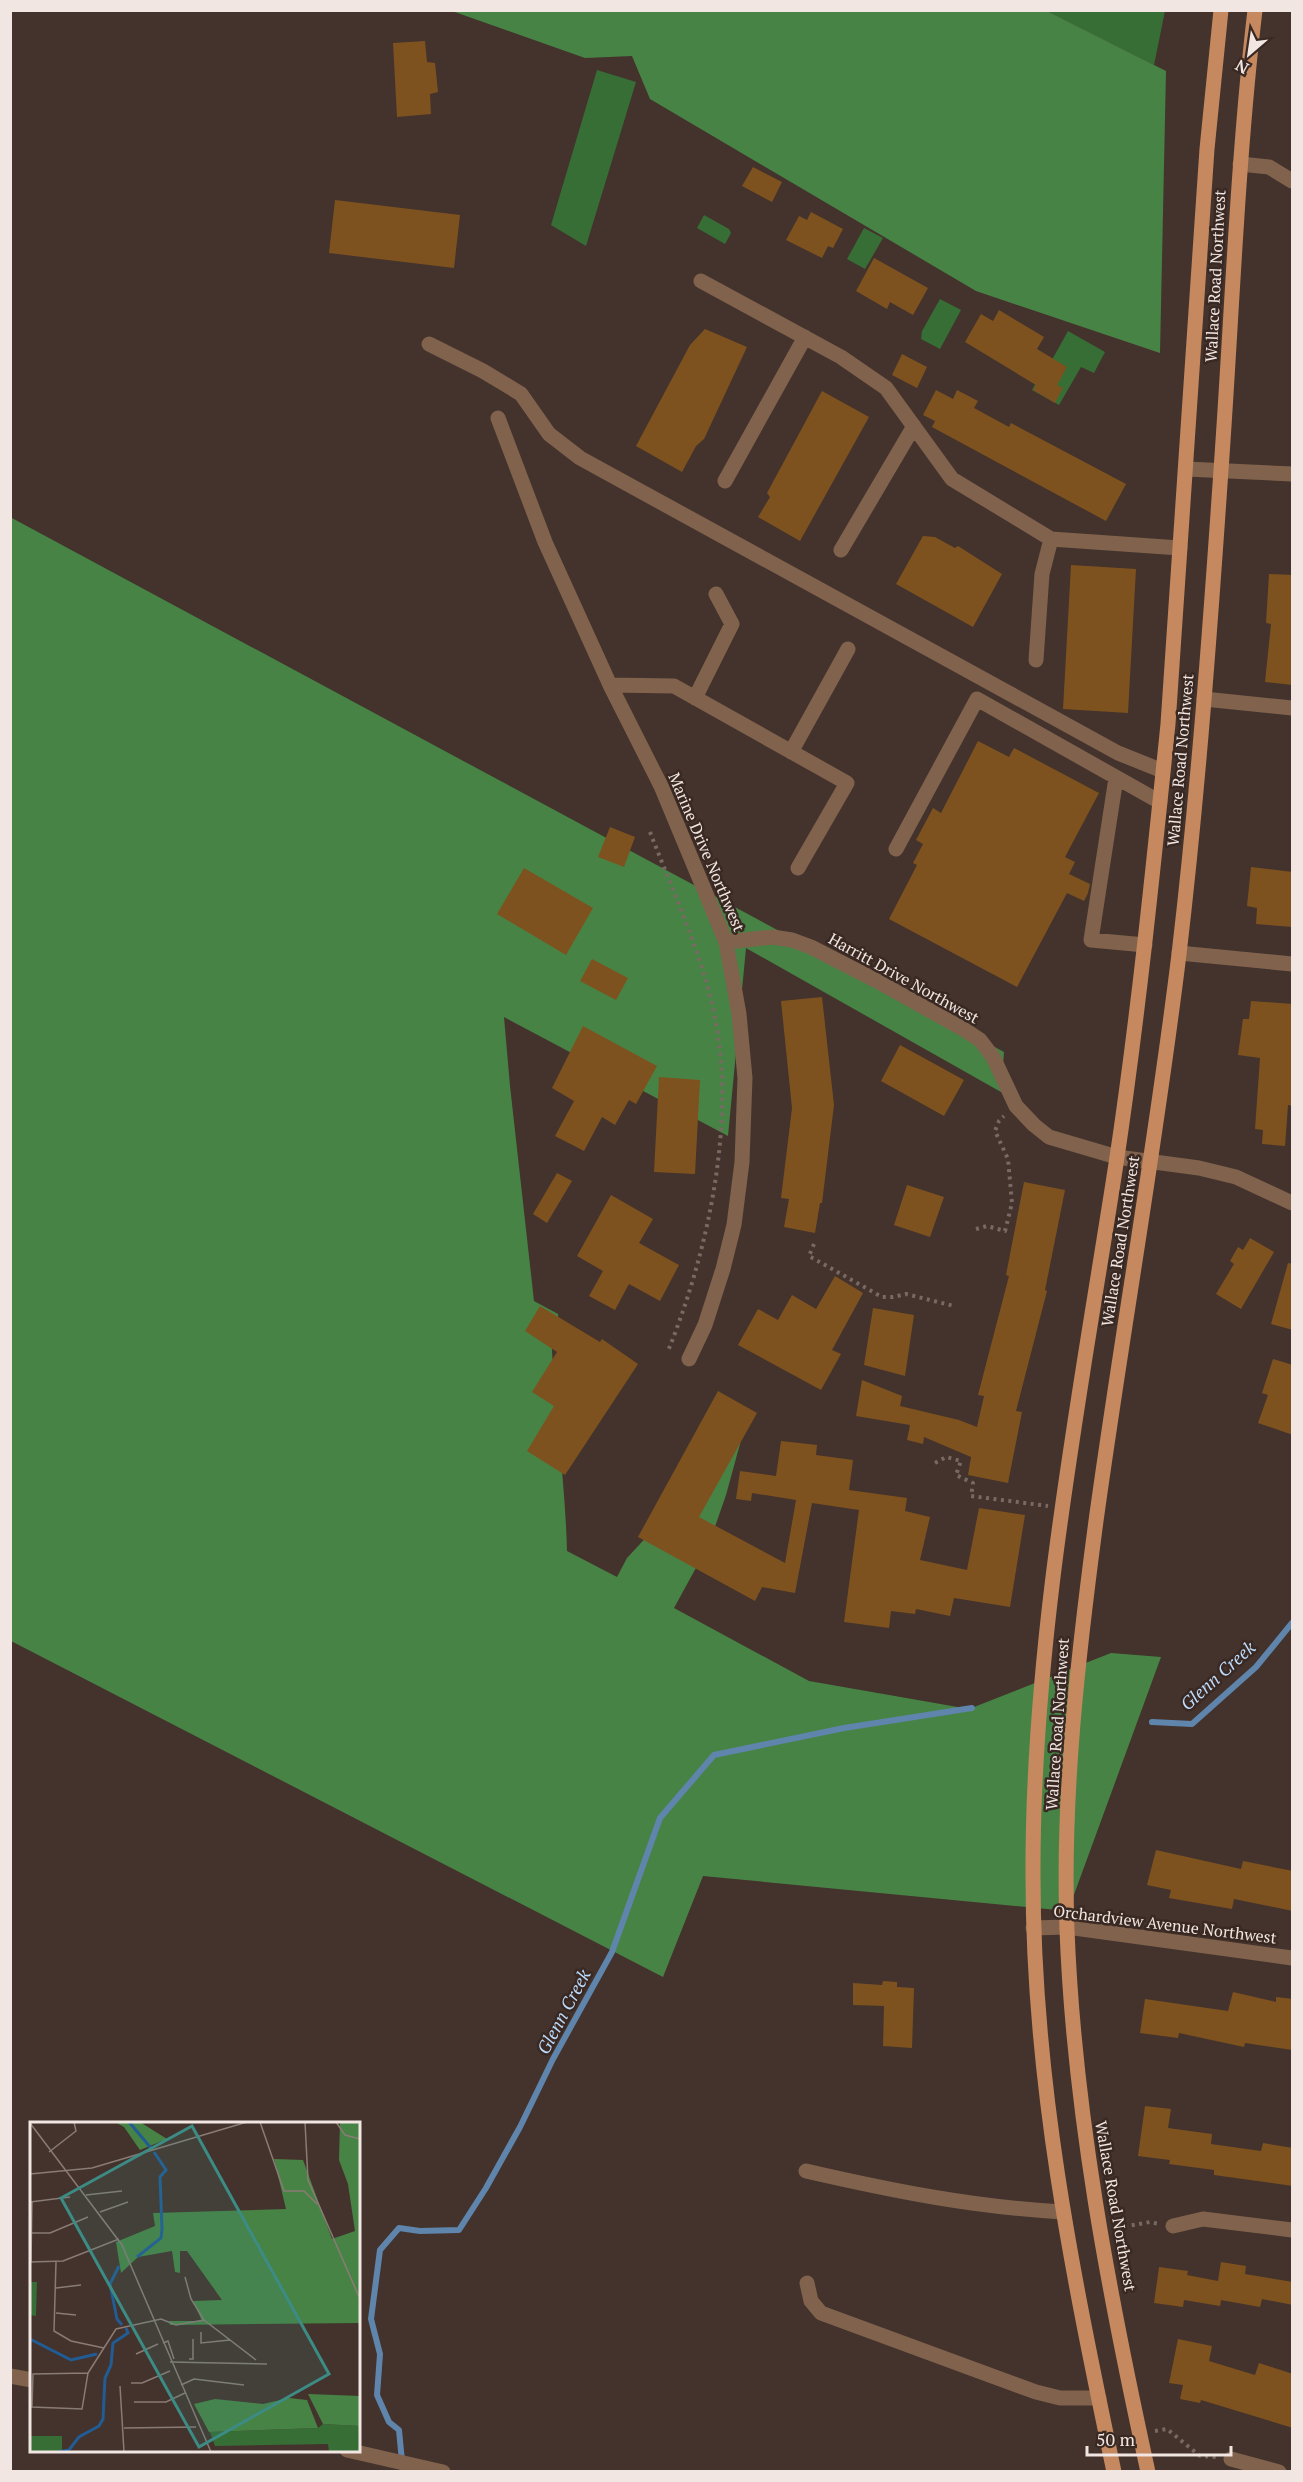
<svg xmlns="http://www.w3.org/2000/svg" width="1303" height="2482" viewBox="0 0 1303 2482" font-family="'PT Serif',serif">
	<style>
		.green { fill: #366e36 }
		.forest { fill: #488346 }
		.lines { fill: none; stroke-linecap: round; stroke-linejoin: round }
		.stream { stroke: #5f85ac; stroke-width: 6 }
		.building { fill: #7e521f }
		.path { stroke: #786963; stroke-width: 4; stroke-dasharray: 3 4.5; stroke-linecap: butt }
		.minor { stroke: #80624d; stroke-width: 15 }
		.major { stroke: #c6895f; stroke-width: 15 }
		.labels { text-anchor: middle; stroke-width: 5; stroke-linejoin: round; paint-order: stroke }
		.street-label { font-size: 16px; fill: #f1e6e2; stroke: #392922 }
		.water-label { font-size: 18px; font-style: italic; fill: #bcdafb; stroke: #392922 }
		.inset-river { fill: none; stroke: #215c95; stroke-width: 3 }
		.inset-road { fill: none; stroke: #897b75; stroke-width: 1.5 }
		.view { fill: #3c8c85; fill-opacity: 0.15; stroke: #3c8c85; stroke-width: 3 }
		.inset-edge { fill: none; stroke: #f1e6e2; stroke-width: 3 }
	</style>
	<rect width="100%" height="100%" fill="#43332c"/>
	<path class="green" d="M1047,11H1165L1154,65Z
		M597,70L636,82L586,246L551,225Z
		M704,215L729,229L731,233L725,244L697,228Z
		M864,228L883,238L865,269L847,259Z
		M940,299L961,310L940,349L921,339L922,331Z
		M1068,331L1105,352L1094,373L1081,367L1059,405L1032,390L1040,375L1043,376Z"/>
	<path class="forest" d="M452,11H1047L1166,71L1160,353L976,291L650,99L632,56L585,58Z
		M10,517L1004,1052L1001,1092L746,948L728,1136L504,1017L510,1086L534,1301L558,1314L559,1326L551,1331C554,1405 565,1477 567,1551L617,1577L627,1558L743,1433L726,1495L709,1544L674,1608L809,1681L969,1709L1111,1653L1161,1657L1068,1911L703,1876L663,1977L11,1641Z"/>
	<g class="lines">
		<path class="stream" d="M1152,1722L1192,1724L1256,1667L1292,1623
			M403,2472L399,2430L389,2422L377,2395L380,2354L371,2319L380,2250L399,2228L420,2231L459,2230L486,2188L520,2127L553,2059L612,1952L660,1818L714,1755L844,1728L972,1708"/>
	</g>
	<path class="building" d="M425,41L427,62L435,63L438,92L430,94L431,114L397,117L393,43Z
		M753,167L782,182L772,202L742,186Z
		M335,200L460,215L454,268L329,253Z
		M811,212L843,229L833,248L828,246L822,258L786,240L799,216L807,220Z
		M874,258L928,288L913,315L890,302L887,309L856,291Z
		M999,310L1044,337L1037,349L1067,367L1057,385L1063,388L1055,403L1033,390L1036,385L965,342L981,314L993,321Z
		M705,329L747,347L704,439L696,446L682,472L636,446L690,345Z
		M902,354L927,367L917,388L892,375Z
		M936,390L953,399L957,390L978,401L974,408L1009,427L1011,423L1126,484L1106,521L932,427L935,421L923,415Z
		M822,391L869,417L800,541L758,517L770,497L767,493Z
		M923,536L935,537L955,548L958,546L1002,574L973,627L896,584Z
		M1071,565L1136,569L1128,713L1063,709Z
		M1269,574L1293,575V685L1265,682L1271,624L1266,623Z
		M978,741L1009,757L1014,748L1099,793L1065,857L1075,862L1069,874L1090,884L1088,893L1084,901L1067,893L1017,987L889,919L917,865L913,863L923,844L916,840L933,808L941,813Z
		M610,827L635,837L624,867L598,857Z
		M1251,867L1293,872V927L1256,924L1257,908L1247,906Z
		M524,868L593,908L566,955L497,914Z
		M592,959L628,978L616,1000L580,981Z
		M822,997L834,1105L822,1203H820L815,1233L784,1227L789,1199L781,1198L792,1108L781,1001Z
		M1251,1001L1293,1004V1106L1288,1105L1285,1146L1262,1144L1263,1130L1255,1129L1260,1058L1238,1055L1243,1019H1249Z
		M583,1026L657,1066L636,1104L629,1100L615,1125L602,1117L584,1151L555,1136L574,1101L552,1088Z
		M900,1045L964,1080L944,1116L881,1081Z
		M659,1077L700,1080L695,1174L654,1172Z
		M557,1173L572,1181L547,1223L533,1214Z
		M1024,1182L1065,1190L1045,1290L1047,1291L1016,1411L1022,1412L1008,1483L968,1475L971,1457L924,1437L923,1444L907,1440L910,1425L856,1416L862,1380L902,1396L900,1406L959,1420L977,1427L984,1396L978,1395L1009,1276L1006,1275Z
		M907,1185L944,1197L930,1237L894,1225Z
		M611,1195L653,1219L639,1243L679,1265L660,1301L629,1284L615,1310L589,1296L603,1271L577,1256Z
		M1250,1238L1274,1252L1241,1309L1216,1294L1234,1264L1230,1261L1238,1247L1243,1250Z
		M1288,1263L1293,1264V1330L1271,1324Z
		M835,1276L863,1293L832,1350L841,1354L821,1390L738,1345L758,1309L778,1320L792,1295L816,1309Z
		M540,1306L600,1342L602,1339L638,1364L565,1475L527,1451L554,1406L532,1392L557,1352L525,1331Z
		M873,1308L914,1315L905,1376L864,1365Z
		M1273,1359L1293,1365V1435L1258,1423L1268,1395L1262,1393Z
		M718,1391L757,1413L699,1517L785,1563L796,1500L752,1493L751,1501L736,1499L740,1471L776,1476L781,1441L817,1445L816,1455L853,1460L849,1490L907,1498L905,1511L930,1517L920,1560L967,1570L979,1508L1025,1515L1010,1607L954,1598L950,1616L916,1609L915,1614L891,1611L889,1628L844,1622L859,1510L812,1503L795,1593L762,1587L755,1601L638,1537Z
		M1156,1850L1241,1869L1243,1861L1293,1871V1911L1234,1899L1232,1909L1169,1898L1171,1890L1147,1885Z
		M883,1981L897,1982V1987L914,1988L912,2048L883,2046L884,2006L853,2005V1983L882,1985Z
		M1233,1992L1276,2002V1997L1293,1999V2050L1245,2043L1244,2047L1179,2033L1178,2038L1140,2033L1145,1999L1228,2011Z
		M1145,2106L1171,2109L1168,2128L1212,2134L1211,2144L1261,2151L1263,2143L1293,2148V2186L1214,2175V2170L1169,2164L1170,2160L1138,2156Z
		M1221,2262L1246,2266L1245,2274L1293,2282V2305L1262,2299L1260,2307L1221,2300L1220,2306L1184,2300L1183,2307L1154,2303L1159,2267L1188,2271L1187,2275L1218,2281Z
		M1178,2339L1212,2346L1209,2361L1255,2375L1259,2363L1293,2374V2428L1201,2400L1200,2403L1180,2399L1183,2385L1169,2383Z"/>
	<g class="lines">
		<path class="path" d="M650,832C675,897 707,964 718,1035C733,1136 706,1257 668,1351
			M976,1229L987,1226L1005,1231L1012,1203L1008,1159L995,1131L999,1121L1004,1116
			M814,1244L809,1256L882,1297H893L906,1294L954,1306
			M935,1463L946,1457L961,1461L956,1475L973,1483L971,1496L1048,1506
			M1117,2228L1150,2222L1159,2224
			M1155,2431L1167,2429L1200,2456L1216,2457"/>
		<path class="minor" d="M1240,164L1269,167L1292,181
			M701,281L841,357L886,388L952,479L1051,539L1180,548
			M429,344L483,371L521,394L549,434L580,458L1118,753L1163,771
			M498,418L545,542L610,685L661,786L726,942L739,1014L745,1078L742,1162L734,1225L723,1269L705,1325L689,1359
			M1186,469L1292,474
			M725,481L805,337
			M841,550L914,426
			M1036,660L1042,574L1051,539
			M610,685L674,686L847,783L798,868
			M695,698L732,624L716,594
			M1204,699L1292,708
			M791,752L848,649
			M1116,778L1091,940L1145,945
			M896,849L977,699L1160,802
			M726,942L772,937L792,940L811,947L877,981L965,1030L980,1040L993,1057L1016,1106L1034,1125L1049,1137L1117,1157L1199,1168L1236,1177L1292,1203
			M1179,953L1292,964
			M1033,1928L1067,1927L1292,1958
			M806,2171C893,2191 973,2207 1063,2212
			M1173,2226L1203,2219L1292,2230
			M807,2283L811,2301L821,2313L1036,2392L1060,2398H1099
			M10,2376L32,2380
			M347,2450L443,2472
			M1231,2459L1279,2472"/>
		<path class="major" d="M1114,2472C1072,2271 1033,2082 1033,1876C1032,1639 1080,1397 1116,1164C1138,1018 1153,870 1168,724L1207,149L1221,10
			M1148,2472C1109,2294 1074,2112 1067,1930C1062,1793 1078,1656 1096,1521C1122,1332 1156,1144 1179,954C1198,793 1210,631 1221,470C1232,317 1237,163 1255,10"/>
	</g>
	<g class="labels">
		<g class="street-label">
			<text transform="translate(1215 276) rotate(-87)" y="6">Wallace Road Northwest</text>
			<text transform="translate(1180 760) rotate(-85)" y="6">Wallace Road Northwest</text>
			<text transform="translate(707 852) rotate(67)" y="6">Marine Drive Northwest</text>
			<text transform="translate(904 978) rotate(29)" y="6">Harritt Drive Northwest</text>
			<text transform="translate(1120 1241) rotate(-81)" y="6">Wallace Road Northwest</text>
			<text transform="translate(1057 1724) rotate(-86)" y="6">Wallace Road Northwest</text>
			<text transform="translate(1165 1924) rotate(7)" y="6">Orchardview Avenue Northwest</text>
			<text transform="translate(1116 2206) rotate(80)" y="6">Wallace Road Northwest</text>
		</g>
		<g class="water-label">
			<text transform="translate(1218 1676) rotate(-42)" y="6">Glenn Creek</text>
			<text transform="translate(564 2012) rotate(-62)" y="6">Glenn Creek</text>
		</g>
	</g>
	<g transform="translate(30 2122)">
		<rect width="330" height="330" fill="#43332c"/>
		<path d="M0,160H7L6,194L0,193ZM293,302L330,304V330H299L298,322L185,324L180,310L288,306ZM0,314H32V330H0Z" fill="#366e36"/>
		<path d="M85,0H110L137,17L110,28L94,5ZM310,0H330V201L140,203L139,199H172L163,179L192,178L157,129H150V151L145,150L142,129L108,135L91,151L86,120L125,104L123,91L256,87L244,37L273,38L302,117L325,109L318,62L309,38ZM278,272L330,274V304L293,302ZM259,276L277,278L288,306L179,310L164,282L185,277L233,282Z" fill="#488346"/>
		<path class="inset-river" d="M99,0L121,26M107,135L131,116L132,107L130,55L136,48L124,30M89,144L80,162L87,197L92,203M0,217L41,238L67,232M28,330L39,328L49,315L69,304L73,297L75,256L81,243L83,221L98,211L96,206"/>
		<path class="inset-road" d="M230,0L254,69H274L287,82M275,0L278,58L330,177M306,0L315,13L330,17M0,1L92,123L181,330M19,30L46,9L44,0M0,52L62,46L217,0M56,73L92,69M0,80L40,75M70,90L98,80M0,111H20L58,95M0,140L33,139L89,117M1,140L2,80M26,140L24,209L41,219L74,226M155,155L161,177L174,198L226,238M26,166L51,163M26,191L46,193M171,210V221L200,218M133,221L138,219L144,237M106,232L128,222M159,237H163V217M140,240L237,242M58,251L52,287L2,285L3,252ZM58,251L86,207L131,197L146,203L174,198M101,261H112L140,249M151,263L164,257L214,263M90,264L94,330M104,280H136L155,271M94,306L166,305"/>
		<path class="view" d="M162,4L299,252L169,325L31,76Z"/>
		<rect width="330" height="330" class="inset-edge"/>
	</g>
	<rect width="1303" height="2482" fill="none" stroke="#f1e6e2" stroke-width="24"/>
	<g transform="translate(1249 54) rotate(209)" stroke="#392922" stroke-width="4.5" paint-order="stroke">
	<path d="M0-4.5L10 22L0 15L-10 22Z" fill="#f1e6e2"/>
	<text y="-9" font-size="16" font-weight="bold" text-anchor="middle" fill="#f1e6e2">N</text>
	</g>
	<path d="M1087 2446v9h144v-9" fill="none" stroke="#f1e6e2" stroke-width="3"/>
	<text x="1096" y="2446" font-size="18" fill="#f1e6e2" stroke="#392922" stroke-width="4.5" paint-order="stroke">50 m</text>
</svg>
